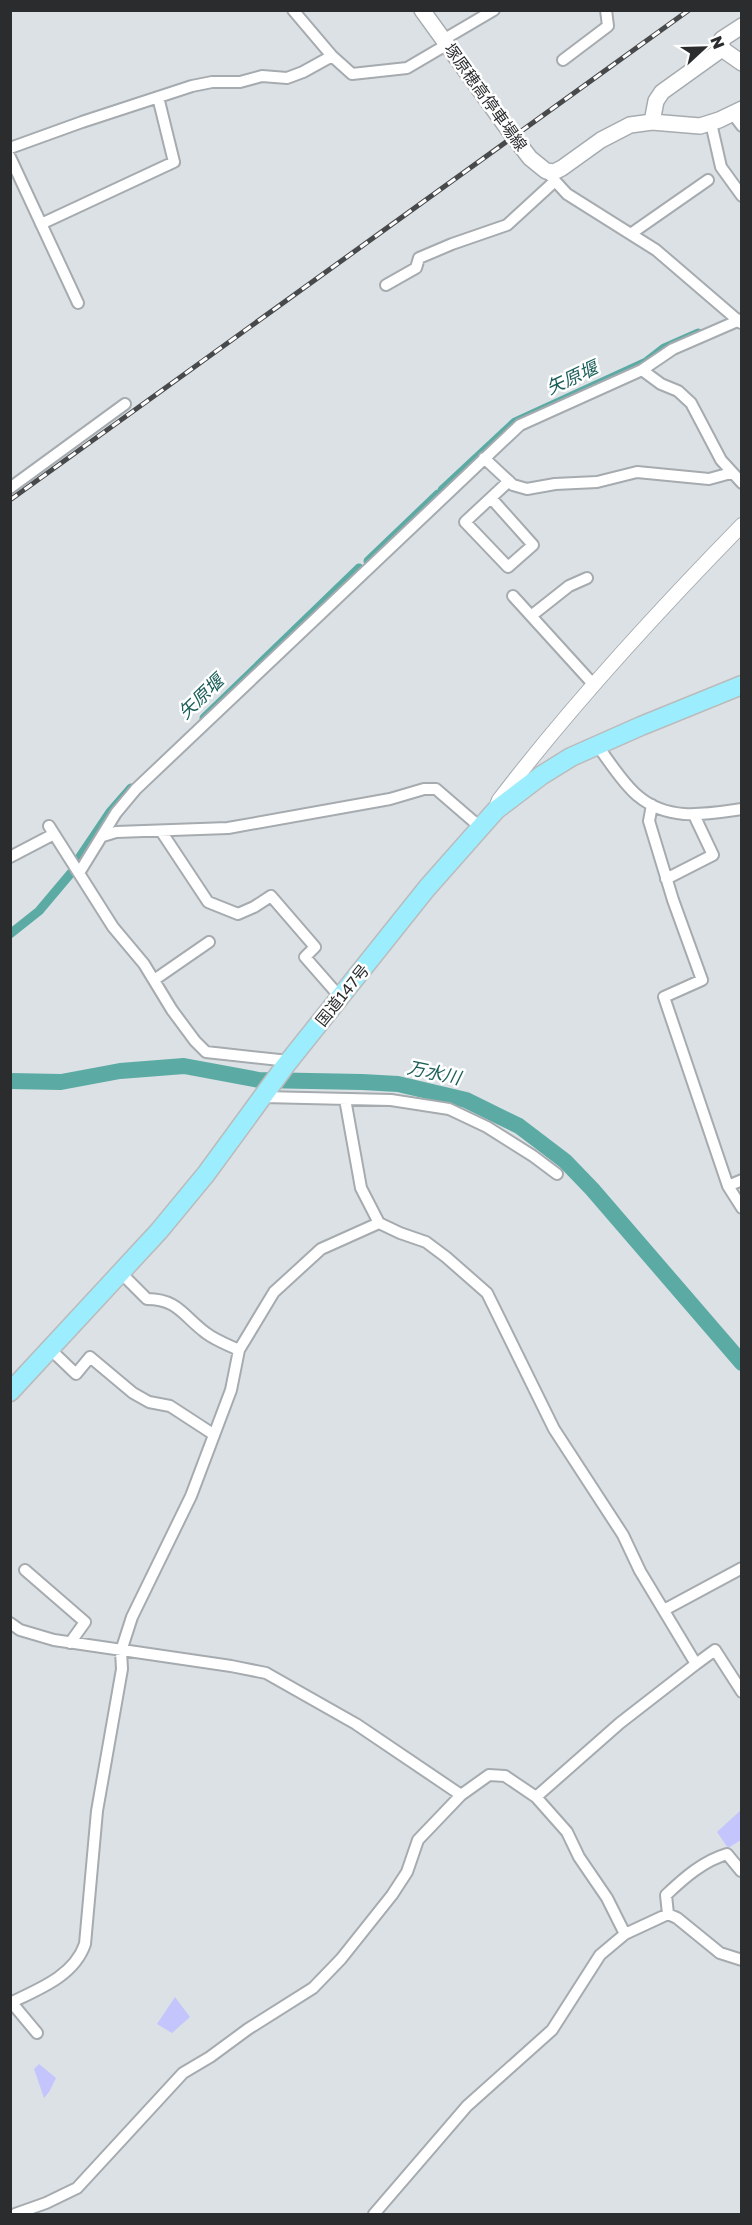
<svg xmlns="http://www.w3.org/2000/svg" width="752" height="2225" viewBox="0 0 752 2225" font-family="'Golos Text','Noto Sans JP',sans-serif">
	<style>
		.green { fill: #c4c5fc }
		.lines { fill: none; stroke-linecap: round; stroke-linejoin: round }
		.canal { stroke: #5baba4; stroke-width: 9 }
		.river { stroke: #5baba4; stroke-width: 16 }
		.minor-casing { stroke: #a6abaf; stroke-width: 14 }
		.tertiary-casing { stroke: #a6abaf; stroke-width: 16 }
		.secondary-casing { stroke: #a6abaf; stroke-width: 18 }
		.trunk-casing { stroke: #bbbbbc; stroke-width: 21 }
		.minor { stroke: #fff; stroke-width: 10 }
		.tertiary { stroke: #fff; stroke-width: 14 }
		.secondary { stroke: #fff; stroke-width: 15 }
		.trunk { stroke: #9ceefe; stroke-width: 18 }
		.rail-casing { stroke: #47494b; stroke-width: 5 }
		.rail { stroke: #fff; stroke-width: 3; stroke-dasharray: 9; stroke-linecap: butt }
		.labels { text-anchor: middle; stroke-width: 5; stroke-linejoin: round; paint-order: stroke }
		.street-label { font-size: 16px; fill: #2a2c2d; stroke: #fff }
		.water-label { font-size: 18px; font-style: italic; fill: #1c5f5a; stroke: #fff }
	</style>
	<rect width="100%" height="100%" fill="#dbe1e5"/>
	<path class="green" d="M741,1810V1840L728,1848L717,1832Z
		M175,1997L190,2017L172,2033L157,2024Z
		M39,2064L56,2078L49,2092L44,2098L34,2069Z"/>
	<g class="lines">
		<path class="canal" d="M442,490L515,422L646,362L664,348L698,333
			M368,561L438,494
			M204,718L359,568
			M77,861L110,812L131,788
			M10,934L39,911L71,873"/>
		<path class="river" d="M10,1081L61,1082L120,1071L184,1066L259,1080L362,1082L398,1084L466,1100L519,1126L565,1161L592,1189L742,1363"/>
		<g class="minor-casing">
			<path id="minor" d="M293,10L332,56L352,74L407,68L441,48L448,37L494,10
				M563,60L608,26L606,10
				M733,114L742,126
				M711,123L721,167L742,196
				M10,148L82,122L192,86L212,82H240L262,76L287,78L303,72L332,56
				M10,157L78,303
				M546,171L567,194L656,250L741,323
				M41,224L174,162L158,97
				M632,233L708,180
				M386,285L416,268L419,258L452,244L507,225L555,181
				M642,370L661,384L678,391L691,403L721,460L742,483
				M484,458L513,485L527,489L555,484L597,482L637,472L709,479L731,473
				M10,488L125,404
				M491,498L533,545L508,567L465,522L509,481
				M513,596L593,684
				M531,616L569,586L587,578
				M597,745C609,761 623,784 638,796C669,822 706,814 742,809
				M652,805L649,821L673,900L702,980L664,997L728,1186L742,1208
				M49,826L113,927L144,964L172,1010L195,1041L206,1052L289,1061
				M161,831L208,902L238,914L254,907L271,896L315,947L305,957L340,997
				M103,836L116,832L228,828L390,799L424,789H436L480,827
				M10,857L54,834
				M79,873L116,813L136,789L520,425L642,370L673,349L742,319
				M666,879L713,855L694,815
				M154,980L209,942
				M263,1097L391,1100L449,1109L487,1127L533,1156L557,1174
				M345,1099L361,1188L379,1223L400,1233L426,1242L446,1257L487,1293L554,1429L623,1535L640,1571L696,1664L620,1723L536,1797
				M728,1186L742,1180
				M121,1273L147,1299C178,1299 183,1316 206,1333C215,1340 228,1345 239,1350
				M51,1350L76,1374L90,1357L133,1393L149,1402L170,1406L213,1434
				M25,1570L85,1622L70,1643
				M664,1610L742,1568
				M10,1623L20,1630L54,1640L231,1666L266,1673L356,1724L461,1795
				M696,1664L715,1650L742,1692
				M668,1914L666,1895C684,1878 703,1861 727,1854L741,1871
				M10,2003C39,1989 74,1976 85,1944L97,1811L122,1669L121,1651L132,1617L191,1496L231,1390L239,1350L274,1292L321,1249L379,1223
				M12,2003L37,2033
				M15,2214L46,2203L77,2188L183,2073L210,2057L248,2029L313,1988L341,1959L392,1895L407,1872L418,1840L461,1795L489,1775L505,1776L536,1797L567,1832L579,1857L607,1898L625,1934
				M374,2214L467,2106L552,2030L600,1955L625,1934L668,1914L677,1918L720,1953L742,1960"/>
		</g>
		<g class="tertiary-casing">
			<path id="tertiary" d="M497,805L499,800C573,703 656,613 742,525"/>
		</g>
		<g class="secondary-casing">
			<path id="secondary" d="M422,10L513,136L530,158L546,171L554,172L562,168L601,140L630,125L652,122L700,126L719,120L742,109
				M742,26L722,39V49L742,63
				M652,122L656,101L662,92L722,49"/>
		</g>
		<g class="trunk-casing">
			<path id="trunk" d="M10,1392L159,1231L206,1174L285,1066L427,888L496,810L542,775L571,757L641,726L742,685"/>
		</g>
		<use href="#minor" class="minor"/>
		<use href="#tertiary" class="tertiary"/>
		<use href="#secondary" class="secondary"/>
		<use href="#trunk" class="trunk"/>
		<g class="rail-casing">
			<path id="rail" d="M10,500L689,10"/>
		</g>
		<use href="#rail" class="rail"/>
	</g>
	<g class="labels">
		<g class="street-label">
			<text transform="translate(486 97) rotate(54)" y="6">塚原穂高停車場線</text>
			<text transform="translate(342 995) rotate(-51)" y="6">国道147号</text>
		</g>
		<g class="water-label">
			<text transform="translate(572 378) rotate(-25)" y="6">矢原堰</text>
			<text transform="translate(201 697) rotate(-44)" y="6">矢原堰</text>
			<text transform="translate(434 1073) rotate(12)" y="6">万水川</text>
		</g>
	</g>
	<rect width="752" height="2225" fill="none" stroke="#2a2c2d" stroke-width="24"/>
	<g transform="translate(704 48) rotate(68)" stroke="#ffffff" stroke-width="4.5" paint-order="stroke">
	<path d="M0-4.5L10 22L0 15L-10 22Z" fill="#2a2c2d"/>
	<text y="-9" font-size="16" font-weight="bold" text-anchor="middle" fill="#2a2c2d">N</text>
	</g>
</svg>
